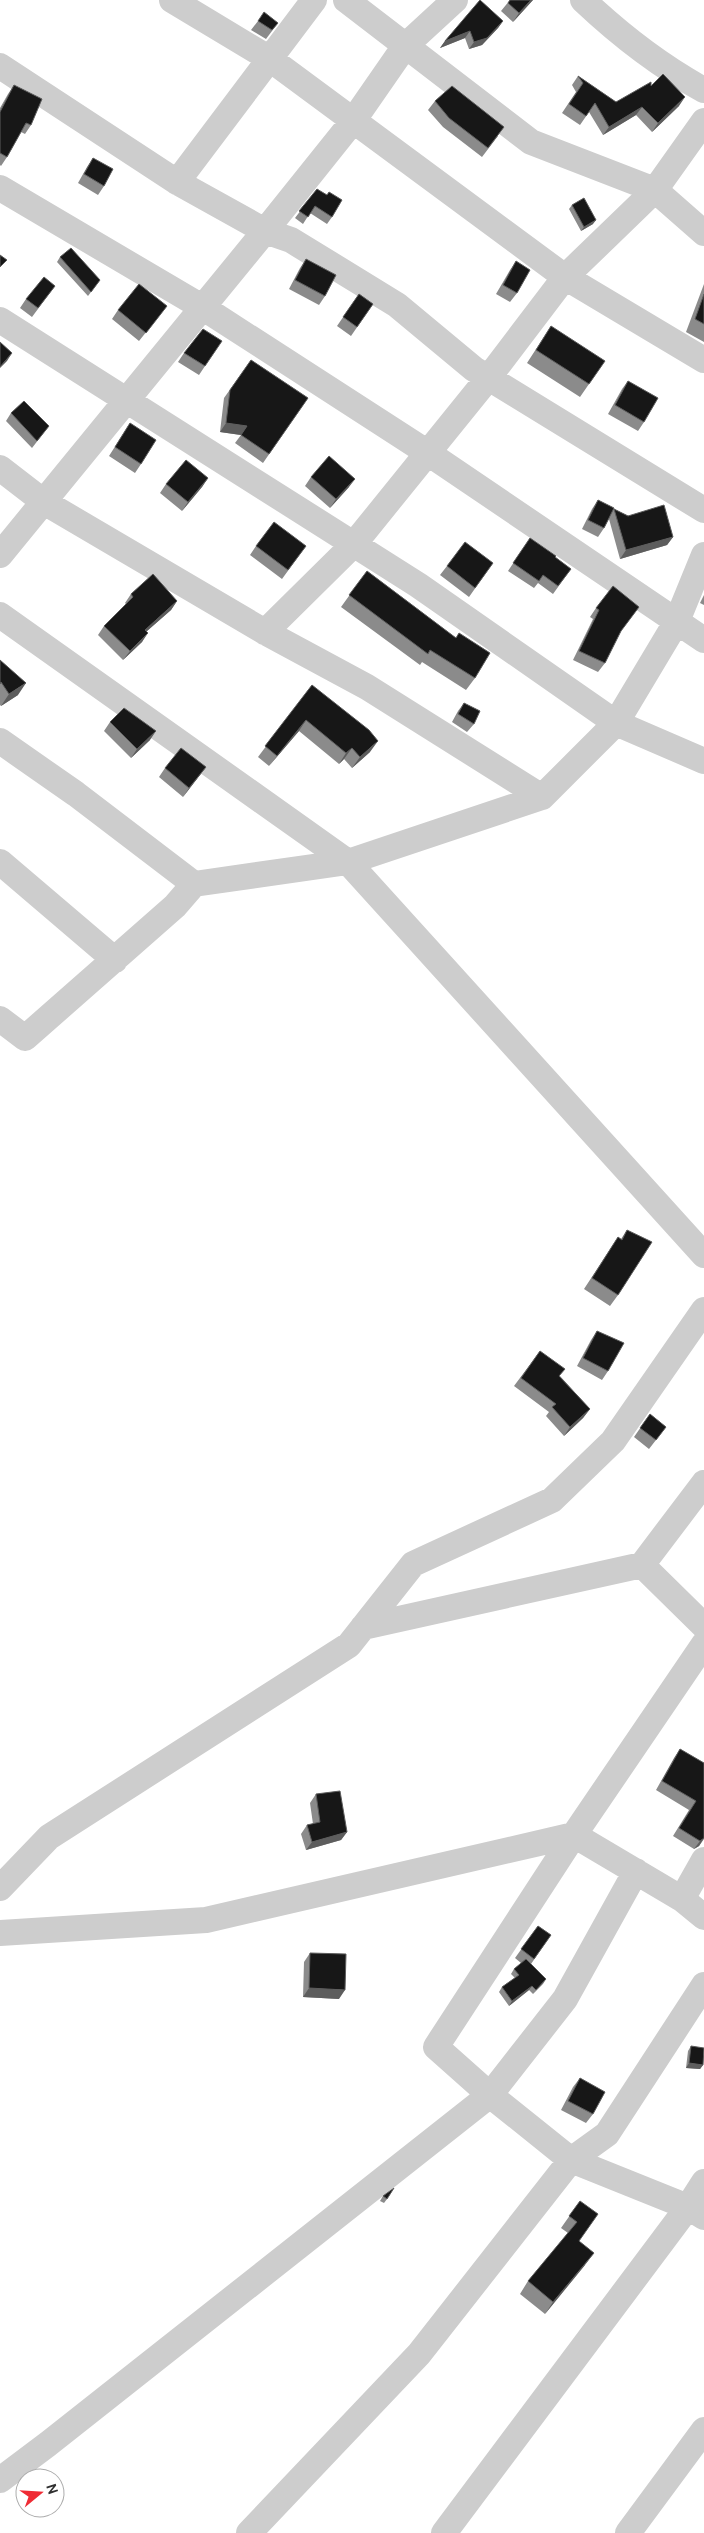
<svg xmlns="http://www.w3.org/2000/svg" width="704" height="2533" viewBox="0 0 704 2533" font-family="Cabin,sans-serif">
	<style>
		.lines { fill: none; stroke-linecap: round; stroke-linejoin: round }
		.minor { stroke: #cdcdcd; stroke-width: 26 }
		.wall { fill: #8b8b8b }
		.shaded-wall { fill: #5d5d5d }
		.building { fill: #171717; stroke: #5d5d5d }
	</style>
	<rect width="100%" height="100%" fill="#fff"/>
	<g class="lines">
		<path class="minor" d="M172,0L270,59L565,277L704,360
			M346,0L531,142L655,190L704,233
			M583,0C619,34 660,66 704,90
			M0,66L177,182L265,231L291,240L397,305L474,369L704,510
			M177,182L314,0
			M0,188L202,307L428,453L704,640
			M0,320L418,585L616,723L677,621L704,555
			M0,468L44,502L265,632L367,687L542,797
			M0,555L265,231L353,121L405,46L455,0
			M0,615L348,862L704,1255
			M265,632L354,544L489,377L565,277L655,190L704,121
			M0,741L76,794L194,884
			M0,862L115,960
			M0,1019L25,1038L175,906L194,884L348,862L542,797L616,723L704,761
			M642,1565L704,1626
			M363,1627L642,1565L704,1483
			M704,1644L574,1835L436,2047L490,2095L571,2160L688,2207L704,2217
			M0,1888L49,1837L349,1645L413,1564L552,1500L613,1441L704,1310
			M682,1899L704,1860
			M0,1933L206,1920L574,1835L682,1899L704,1917
			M0,2480L48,2444L490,2095L565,1999L636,1871
			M249,2533L419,2354L571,2160L607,2134L704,1985
			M444,2533L688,2207L704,2182
			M628,2533L704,2430"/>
	</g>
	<path class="wall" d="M480,0L503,21L498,28L482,45L469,49L465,38L440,48L445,41Z
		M510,0H533L513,22L501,11Z
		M258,21L278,23L266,39L251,30Z
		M578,76L616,102L651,86L679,106L652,132L636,115L603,135L589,112L580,125L562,113L576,92L572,85Z
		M14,85L31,125L25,134L21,132L7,157L1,166L0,165V108L8,94Z
		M435,101L498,136L482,157L443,127L428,110Z
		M93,158L104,186L98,195L78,183L87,167Z
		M317,189L332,217L327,224L310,213L303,224L295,218Z
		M572,205L593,224L581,231L569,209Z
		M60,257L100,280L88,296L57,262Z
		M306,259L325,296L319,305L289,289L300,268Z
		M516,261L517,293L510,302L496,294L510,270Z
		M704,284V342L686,332Z
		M55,286L32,317L20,308L26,299Z
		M359,294L373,304L351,336L337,326Z
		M167,306L139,341L112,319L118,310Z
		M551,326L589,384L580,397L527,363Z
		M184,353L205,366L199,375L178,362Z
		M251,360L308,398L263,463L235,443L241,435L220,432L224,398Z
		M628,381L644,422L638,431L608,414L622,389Z
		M11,413L49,426L32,448L6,421Z
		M130,423L141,464L135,473L109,456Z
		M311,477L349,487L330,508L305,486Z
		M208,478L202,487L182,511L160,493L166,484Z
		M598,500L614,509L673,537L667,545L620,559L609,519L604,528L598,537L582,529L592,509Z
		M530,538L571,569L553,594L538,583L534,588L508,571Z
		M256,546H306L282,579L250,555Z
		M493,563L469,597L440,575L447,566Z
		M367,571L456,638L475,678L466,690L422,662L420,665L341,607Z
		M131,594L177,601L171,610L147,631L142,642L123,660L98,635L104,626L126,604L125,603Z
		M704,595V605L700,603Z
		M639,607L619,633L605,663L598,672L573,660L593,619L590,617L596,608Z
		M0,660L18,695L1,706L0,705Z
		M312,685L370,752L352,768L344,759L339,764L299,731L269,766L258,757Z
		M464,703L474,724L467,732L452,722L458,711Z
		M110,722L150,740L131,758L104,731Z
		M206,767L183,797L159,777L165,768Z
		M627,1230L618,1295L610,1306L584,1289L618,1237L621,1239Z
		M597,1331L608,1371L602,1380L577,1366L591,1340Z
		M540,1351L560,1376L590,1409L583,1418L564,1436L546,1416L549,1412L514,1386Z
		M650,1414L666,1427L649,1449L634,1437Z
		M680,1749L704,1763V1839L699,1846L694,1849L673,1836L689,1810L656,1790L674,1758Z
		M316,1794L347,1832L341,1840L306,1850L301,1834L307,1825L313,1824L310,1803Z
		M538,1926L551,1935L531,1964L546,1979L543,1984L533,1994L529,1990L509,2006L499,1992L502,1987L515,1978L511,1974L514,1969L521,1963L515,1958Z
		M310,1953L339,1999L303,1997L304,1962Z
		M691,2046L703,2065L700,2069L686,2068L688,2051Z
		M580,2078L593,2114L586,2123L561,2110L573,2087Z
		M383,2196L387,2199L384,2203L380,2201Z
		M580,2201L579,2241L585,2265L545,2314L520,2294L528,2281L568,2233L561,2228Z"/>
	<path class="shaded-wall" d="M531,0H533L513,22L519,13Z
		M503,21L498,28L482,45L469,49L474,42Z
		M470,31L465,38L440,48L445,41Z
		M685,97L679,106L652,132L658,123Z
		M642,107L636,115L603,135L609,127Z
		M596,220L593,224L581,231L584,227Z
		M12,353L7,361L0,368V367Z
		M226,423L247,426L241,435L220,432Z
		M208,478L202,487L182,511L188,502Z
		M355,479L349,487L330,508L336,499Z
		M673,537L667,545L620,559L626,550Z
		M177,601L171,610L139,638L145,630Z
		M148,633L142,642L123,660L130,651Z
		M26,683L18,695L1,706L9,694Z
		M306,720L299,731L269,766L277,756Z
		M156,731L150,740L131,758L137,749Z
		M378,741L370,752L352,768L360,757Z
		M352,748L344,759L339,764L346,753Z
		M206,767L200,775L183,797L189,788Z
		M590,1409L583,1418L564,1436L570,1427Z
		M347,1832L341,1840L306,1850L312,1842Z
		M704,1838L699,1846L694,1849L700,1841Z
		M532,1986L529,1990L509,2006L512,2001Z
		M309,1988L345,1990L339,1999L303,1997Z
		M689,2063L703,2065L700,2069L686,2068Z
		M594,2253L585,2265L545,2314L553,2302Z"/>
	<path class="building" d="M480,0L503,21L487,38L474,42L470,31L445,41Z
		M510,0H531L519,13L508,3Z
		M264,12L278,23L272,30L258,21Z
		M663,74L685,97L658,123L642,107L609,127L595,103L586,116L569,104L583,83L578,76L616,102L651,82V86Z
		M14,85L42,99L31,125L26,123L7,157L0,153V112Z
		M452,86L504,127L488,148L449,118L435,101Z
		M93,158L113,169L104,186L84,174Z
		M317,189L327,195L329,192L342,200L332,217L315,206L308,217L299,211Z
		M584,198L596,220L584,227L572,205Z
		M71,248L100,280L91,292L60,257Z
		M0,255L7,260L0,267Z
		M306,259L336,275L325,296L295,280Z
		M516,261L530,270L517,293L503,285Z
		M44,277L55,286L38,308L26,299Z
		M139,284L167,306L146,333L118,310Z
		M359,294L373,304L357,327L343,317Z
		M704,294V324L695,319Z
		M551,326L605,361L589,384L536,350Z
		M203,329L222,341L205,366L184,353Z
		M0,342L12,353L0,367Z
		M251,360L308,398L269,454L241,435L247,426L226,423L230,390Z
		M628,381L658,398L644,422L615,405Z
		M24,401L49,426L37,441L11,413Z
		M130,423L156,440L141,464L115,447Z
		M329,456L355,479L336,499L311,477Z
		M186,460L208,478L188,502L166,484Z
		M598,500L614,508L604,528L588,520Z
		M664,505L673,537L626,550L614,509L628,516Z
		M274,522L306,546L288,570L256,546Z
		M530,538L556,556L555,557L571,569L558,586L543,575L539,581L513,563Z
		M465,542L493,563L475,588L447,566Z
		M367,571L456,638L459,633L490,653L475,678L430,650L428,654L349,595Z
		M153,574L177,601L145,630L148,633L130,651L104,626L133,597L131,594Z
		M613,586L639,607L621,631L605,663L579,651L599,610L596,608Z
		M0,660L26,683L9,694L1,682L0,684Z
		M312,685L369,730L378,741L360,757L352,748L346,753L306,720L277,756L265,746Z
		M464,703L480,711L474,724L458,714Z
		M124,708L156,731L137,749L110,722Z
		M181,748L206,767L189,788L165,768Z
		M627,1230L652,1242L618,1295L592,1278L618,1237L622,1240Z
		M597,1331L624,1343L608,1371L583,1358Z
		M540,1351L565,1369L559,1376L590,1409L570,1427L552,1407L556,1404L521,1378Z
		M650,1414L666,1427L656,1440L640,1428Z
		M680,1749L704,1763V1838L700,1841L679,1828L696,1801L662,1781Z
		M340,1791L347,1832L312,1842L307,1825L320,1822L316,1794Z
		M538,1926L551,1935L534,1959L521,1949Z
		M310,1953L346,1954L345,1990L309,1988Z
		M526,1959L546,1979L536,1990L532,1986L512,2001L502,1987L519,1975L514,1969Z
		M691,2046L704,2048L703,2065L689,2063Z
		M580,2078L605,2092L593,2114L568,2101Z
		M394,2188L387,2199L383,2196Z
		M580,2201L598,2214L579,2241L594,2253L553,2302L528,2281L577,2222L569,2216Z"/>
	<g transform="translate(40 2493) rotate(72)"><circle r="24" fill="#ffffff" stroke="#acacac"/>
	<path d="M0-4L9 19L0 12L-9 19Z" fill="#ef2b34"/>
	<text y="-8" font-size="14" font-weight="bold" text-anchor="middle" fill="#303030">N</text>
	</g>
</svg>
